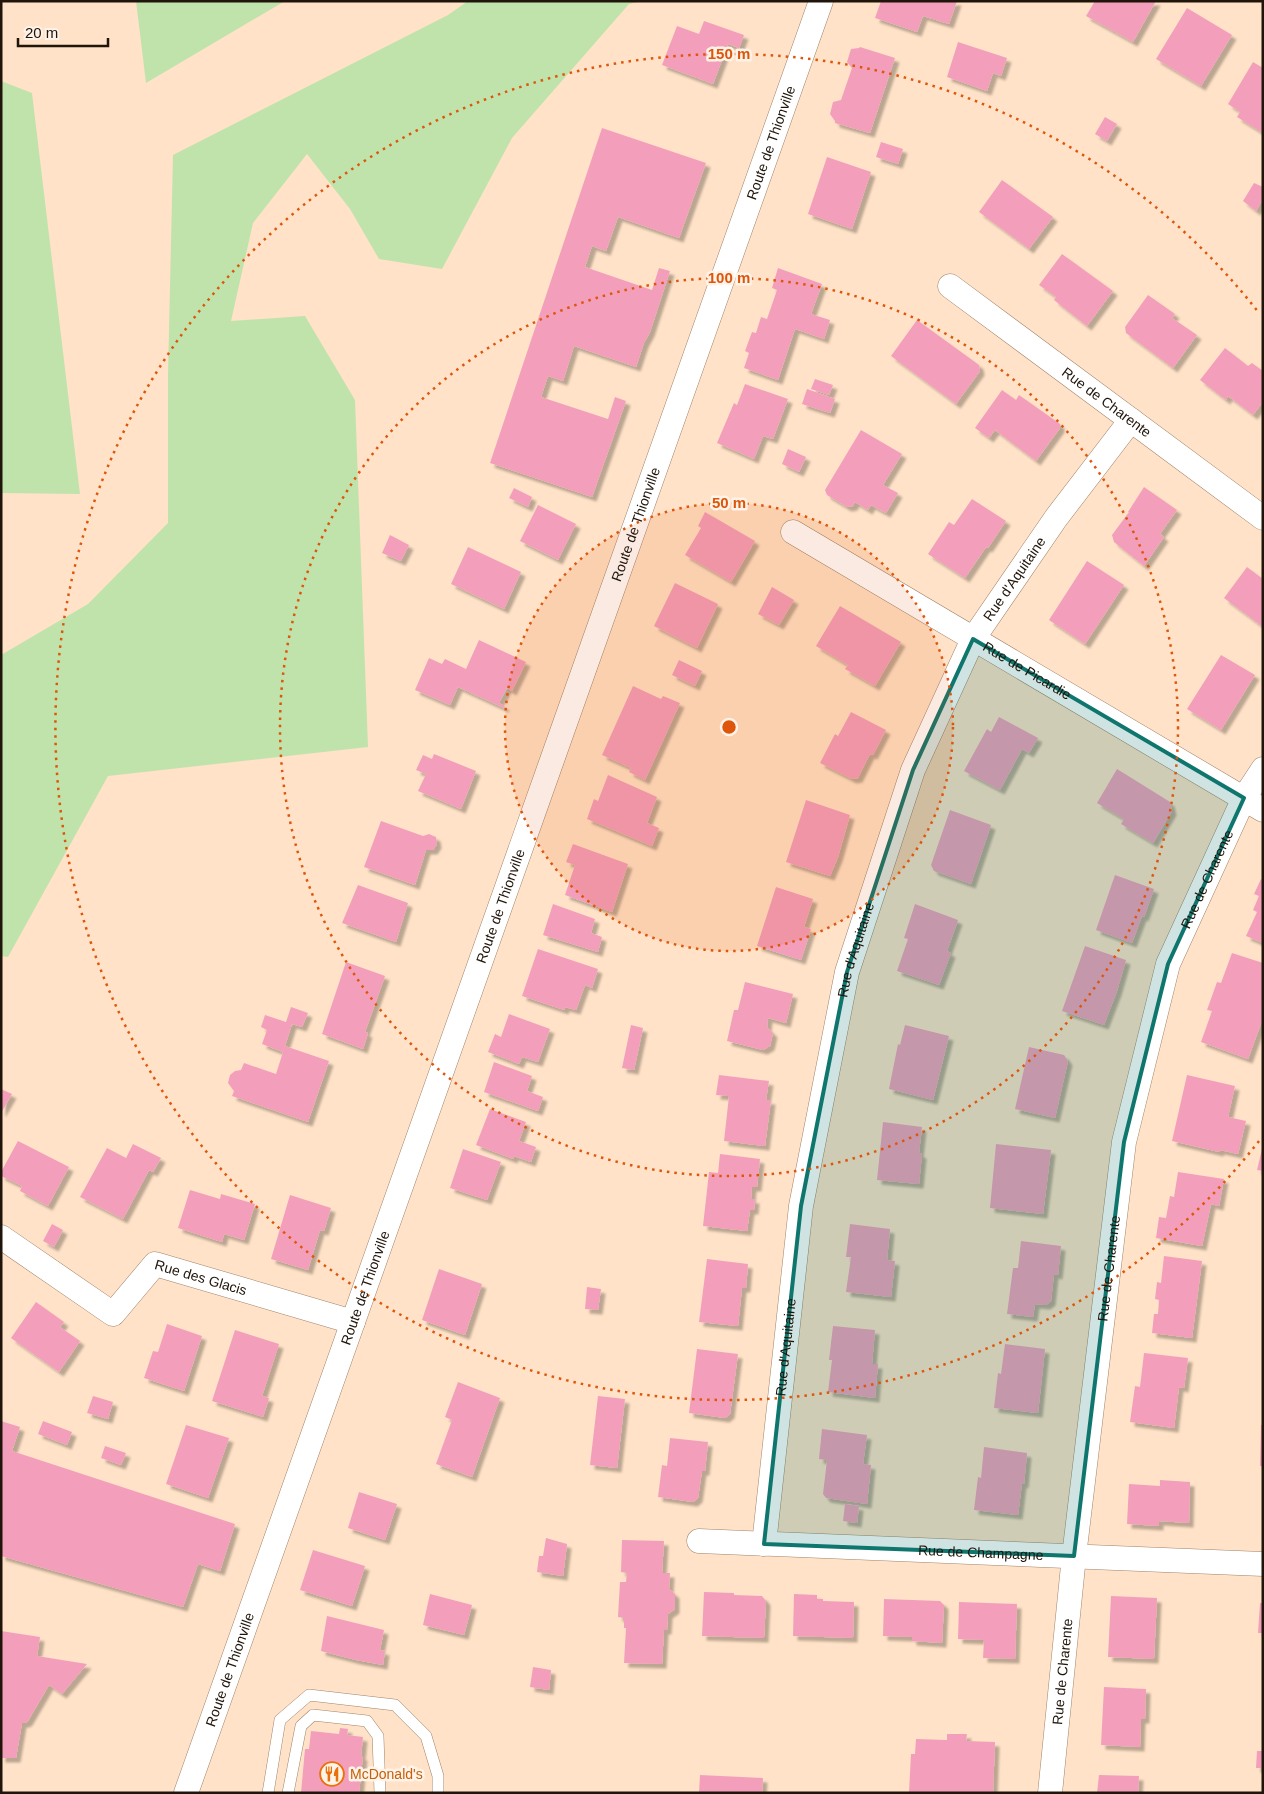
<svg xmlns="http://www.w3.org/2000/svg" width="1264" height="1794" viewBox="0 0 1264 1794" font-family="Helvetica,sans-serif">
	<style>
		.green { fill: #c0e3ac }
		.building { fill: #f39fbb; filter: url(#shadow) }
		.lines { fill: none; stroke-linecap: round; stroke-linejoin: round }
		.lane-casing { stroke: #9e846b; stroke-width: 12 }
		.street-casing { stroke: #9e846b; stroke-width: 25 }
		.lane { stroke: #fff; stroke-width: 11 }
		.street { stroke: #fff; stroke-width: 24 }
		.marked { fill: #0f766e; fill-opacity: 0.2; stroke: #0f766e; stroke-width: 4; stroke-linejoin: round }
		.ring { fill: none; stroke: #de560c; stroke-width: 2.5; stroke-dasharray: 2.5 5 }
		.labels { text-anchor: middle; stroke-width: 5; stroke-linejoin: round; paint-order: stroke }
		.street-label { font-size: 14px; fill: #1f150b; stroke: #fef3e8 }
		.food-label { font-size: 14px; fill: #c56008; stroke: #fef3e8; text-anchor: start }
		.centre { fill: #de560c; stroke: #fef3e8; stroke-width: 2.5 }
		.ring-label { font-size: 15px; text-anchor: middle; font-weight: bold; fill: #de560c; stroke: #fef3e8; stroke-width: 5; stroke-linejoin: round; paint-order: stroke }
	</style>
	<defs>
		<filter id="shadow"><feDropShadow dx="4.5" dy="4.5" stdDeviation="1" flood-color="#0004"/></filter>
	</defs>
	<rect width="100%" height="100%" fill="#ffe2c7"/>
	<path class="green" d="M136,1H285L146,83Z
		M468,1H643L629,4L512,138L442,269L379,259L350,209L307,154L253,223L231,321L305,316L355,400L368,747L108,776L8,957L1,956V655L88,604L168,523V375L173,155L448,15Z
		M1,81L32,93L80,494L1,493Z"/>
	<path class="building" d="M881,1H957L949,24L923,16L917,32L875,18Z
		M1095,1H1156L1133,42L1086,16Z
		M1187,8L1232,35L1201,86L1156,59Z
		M704,21L744,35L739,48L728,44L713,84L662,65L677,26L699,34Z
		M958,42L1007,58L1001,76L993,73L987,91L947,77Z
		M860,47L895,58L870,133L835,123V121L830,114L833,102L841,100L852,68L847,62L851,49L859,48Z
		M1253,62L1263,68V133L1237,117L1240,112L1228,104Z
		M1105,117L1117,124L1107,141L1095,134Z
		M602,128L706,163L679,238L618,217L606,251L592,246L585,267L652,290L659,268L670,271L650,332L644,343L636,367L574,346L563,381L548,376L541,397L608,419L615,397L626,401L592,497L490,463Z
		M881,142L903,149L898,164L876,157Z
		M827,157L871,172L852,229L808,214Z
		M1002,180L1053,217L1029,249L979,212Z
		M1254,183L1263,187V199L1256,211L1243,201Z
		M1062,254L1113,291L1087,326L1054,300L1056,297L1039,285Z
		M778,268L822,284L811,314L830,320L824,339L795,329L778,380L744,368L749,353L745,351L752,332L756,333L761,317L767,319L777,290L772,288Z
		M1148,295L1175,314L1172,318L1197,335L1173,368L1126,333L1125,327Z
		M917,320L979,365L980,371L956,404L891,356Z
		M1225,348L1248,366L1252,363L1263,371V402L1253,415L1228,396L1226,400L1200,380Z
		M815,379L833,385L829,395L811,389Z
		M745,384L788,399L773,439L763,436L754,459L717,443L734,403L737,405Z
		M807,389L835,399L830,413L802,404Z
		M1002,390L1016,400L1019,395L1060,424V428L1036,461L995,430L989,438L975,428Z
		M861,430L902,454L883,485L898,493L886,513L871,505L868,510L855,502L853,506L847,507L827,495L825,490Z
		M788,449L806,457L799,472L782,464Z
		M1144,487L1177,510L1160,534L1164,537L1144,566L1114,542L1112,535L1129,512H1128Z
		M514,488L532,497L528,507L509,498Z
		M972,499L1006,521L988,548L986,547L965,578L928,554L949,522L954,525Z
		M538,505L576,524L558,560L520,541Z
		M705,512L755,541L731,582L685,555L701,528L698,526Z
		M390,535L409,545L401,561L382,553Z
		M468,547L521,572L504,609L451,584Z
		M1087,561L1124,585L1085,644L1049,620Z
		M1247,567L1263,579V627L1224,598Z
		M675,583L718,604L697,648L654,626Z
		M772,587L794,600L779,625L758,614Z
		M840,606L901,642L875,686L845,669L848,665L816,646Z
		M479,640L526,662L512,691L507,688L499,703L505,706L504,708L458,687L450,705L415,690L429,658L442,664L445,659L466,669Z
		M1221,655L1255,675L1221,730L1187,709Z
		M679,660L702,671L695,686L672,675Z
		M633,686L661,699L663,696L680,703L645,780L629,772L631,768L602,755Z
		M851,712L886,730L873,755L870,754L858,778L852,779L820,763L835,734L838,736Z
		M999,717L1038,738L1029,753L1022,749L1000,790L964,771L987,729L991,732Z
		M434,754L476,771L461,809L418,791L426,774L416,770L423,755L432,759Z
		M1117,769L1170,802L1172,811L1153,843L1121,824L1124,819L1097,803Z
		M608,775L657,797L647,823L659,828L652,846L587,819L594,799L598,801Z
		M806,800L850,815L838,857L830,876L786,862Z
		M950,810L991,825L971,884L934,871L931,865Z
		M381,821L423,836L429,834L436,837L437,844L433,850H426L415,885L364,867Z
		M573,844L628,864L612,912L565,895L575,865L566,862Z
		M1115,875L1154,889L1144,917L1142,916L1132,943L1096,930Z
		M1261,879L1263,880V943L1246,936L1257,912L1253,910L1259,896L1254,894Z
		M358,885L408,903L396,942L342,923Z
		M776,887L813,899L804,927L811,929L801,960L757,946Z
		M553,904L595,919L591,933L602,937L598,952L543,935Z
		M915,904L958,920L947,951L951,953L939,985L897,971L908,939L904,938Z
		M1085,946L1126,960L1117,991L1104,1025L1062,1011Z
		M538,949L598,969L592,988L585,985L576,1010L565,1007L564,1010L522,996Z
		M1232,953L1263,963V1018L1248,1059L1201,1042L1212,1011L1207,1010L1217,982L1221,983Z
		M346,962L385,976L365,1032L368,1033L363,1049L322,1034Z
		M745,982L793,994L786,1023L768,1018L767,1027L773,1033L770,1046L763,1050L727,1041L734,1010H738Z
		M291,1007L308,1013L302,1027L292,1024L285,1046L329,1061L308,1122L232,1096L234,1091L228,1083L230,1075L235,1071L241,1070L244,1063L276,1074L283,1052L262,1044L267,1030L261,1027L265,1015L286,1022Z
		M509,1014L550,1029L538,1062L522,1057L519,1064L488,1052L495,1034L501,1037Z
		M631,1025L643,1028L634,1070L622,1068Z
		M905,1025L949,1036L933,1100L889,1089L898,1044L900,1045Z
		M1029,1047L1064,1055L1068,1061L1055,1118L1015,1109Z
		M494,1062L532,1076L527,1091L543,1097L538,1111L484,1092Z
		M719,1075L769,1081L766,1100H771L765,1146L724,1141L729,1096L716,1095Z
		M1187,1075L1235,1086L1228,1117L1246,1121L1238,1154L1220,1150L1219,1152L1172,1141Z
		M1,1089L12,1094L1,1113Z
		M490,1109L526,1122L519,1141L536,1147L531,1162L514,1156L513,1159L476,1145Z
		M883,1122L922,1127L919,1153L922,1154L919,1184L877,1180Z
		M18,1141L69,1167L48,1206L20,1191L22,1186L1,1176V1172Z
		M133,1144L161,1158L153,1172L149,1170L123,1219L80,1197L107,1148L126,1158Z
		M996,1144L1051,1150L1043,1214L990,1208Z
		M463,1149L501,1162L487,1200L450,1188Z
		M1262,1149H1263V1171L1257,1170Z
		M720,1154L760,1159L757,1187H752L751,1199H755L754,1210H750L747,1231L703,1226L709,1172L718,1173Z
		M1178,1172L1224,1179L1219,1206L1211,1204L1202,1246L1156,1238L1159,1217L1166,1218L1170,1196L1174,1197Z
		M190,1190L220,1199L221,1194L255,1204L244,1240L224,1234L222,1242L178,1228Z
		M290,1195L331,1208L324,1231L320,1230L308,1270L271,1259Z
		M52,1224L63,1230L54,1247L43,1241Z
		M850,1224L890,1229L887,1260L895,1261L891,1297L846,1292L851,1257H846Z
		M1021,1241L1061,1246L1058,1275L1054,1274L1051,1301L1046,1305L1035,1304L1033,1317L1007,1314L1013,1268H1018Z
		M1164,1256L1202,1261L1192,1338L1152,1333L1154,1314H1158L1159,1300L1155,1299L1157,1282L1161,1283Z
		M707,1259L748,1264L746,1288H742L738,1326L699,1322Z
		M439,1269L482,1284L465,1335L422,1320Z
		M587,1287L601,1289L598,1310L585,1309Z
		M36,1302L64,1322L60,1327L80,1341L59,1372L11,1338Z
		M167,1324L202,1336L184,1391L144,1378L153,1351L158,1352Z
		M833,1326L875,1330L872,1364H878L875,1398L828,1392L832,1360H829Z
		M235,1330L279,1344L262,1396L269,1398L263,1417L212,1401Z
		M1005,1344L1045,1349L1038,1413L994,1408L998,1373L1001,1374Z
		M697,1349L738,1354L730,1414L725,1418L689,1413Z
		M1144,1353L1188,1358L1184,1388L1179,1387L1174,1428L1130,1422L1135,1386L1140,1387Z
		M458,1382L500,1398L472,1477L436,1464L452,1420L445,1417Z
		M93,1396L113,1402L108,1419L87,1413Z
		M598,1396L625,1399L617,1468L590,1465Z
		M1,1421L20,1427L12,1451L235,1524L220,1571L198,1564L183,1607L1,1556Z
		M43,1421L72,1432L67,1445L38,1434Z
		M186,1425L229,1438L208,1498L166,1484Z
		M1261,1425H1263V1466H1260Z
		M822,1429L867,1435L863,1464L871,1465L867,1504L826,1498L823,1494L827,1460L819,1459Z
		M670,1438L708,1442L705,1471H702L698,1498L693,1502L658,1497L662,1465L667,1466Z
		M105,1446L126,1453L121,1465L101,1458Z
		M984,1447L1027,1453L1024,1484L1022,1483L1018,1515L974,1510L978,1477L981,1478Z
		M1160,1480L1190,1482L1189,1523L1159,1521V1526L1127,1524L1129,1484L1160,1486Z
		M359,1492L397,1504L385,1540L348,1528Z
		M845,1504L859,1506L857,1523L843,1521Z
		M546,1538L567,1544L563,1576L537,1572L539,1556H543Z
		M622,1540L664,1541L662,1573H670L669,1589L675,1594V1609L668,1614L667,1630H664L662,1664L624,1663L626,1628H624V1618L618,1617L620,1582H626L627,1573L621,1572Z
		M313,1550L365,1566L352,1606L300,1590Z
		M704,1592L734,1593V1595L762,1596L766,1601L764,1638L702,1636Z
		M430,1594L472,1605L464,1635L423,1625Z
		M794,1594L817,1595V1599H823V1601L854,1602L853,1638L793,1636Z
		M1111,1596L1157,1598L1154,1659L1108,1657Z
		M884,1599L940,1601L944,1605L942,1643L912,1641V1637L883,1636Z
		M959,1602L1017,1604L1015,1659L983,1658L984,1640L958,1639Z
		M1260,1603H1263V1633H1258Z
		M327,1616L384,1630L380,1650L385,1651L383,1665L356,1660L321,1651Z
		M1,1631L40,1637L37,1656L87,1664L62,1694L49,1685L28,1721L25,1723H22L16,1758H1Z
		M533,1667L551,1670L549,1690L530,1687Z
		M1104,1687L1146,1689L1145,1719H1141L1140,1747L1101,1745Z
		M340,1728L348,1729L347,1735L363,1737L361,1756H363L359,1793H301L305,1749H309L311,1731L339,1734Z
		M947,1734H967L966,1741L995,1742L993,1793H909L911,1754H915L916,1739L947,1740Z
		M1257,1751H1263V1768H1256Z
		M700,1775L763,1778L762,1793H699Z
		M1099,1775L1139,1776L1138,1793H1097Z"/>
	<g class="lines">
		<g class="lane-casing">
			<path id="lane" d="M268,1793L280,1720L309,1695L395,1705L426,1736L438,1776V1793
				M288,1793L301,1726L313,1715L367,1721L378,1736L380,1793"/>
		</g>
		<g class="street-casing">
			<g id="street">
				<path id="s1" d="M950,286L1263,518"/>
				<path id="s2" d="M793,532L1263,810"/>
				<path id="s3" d="M1,1237L113,1314L155,1264L353,1322"/>
				<path id="s4" d="M699,1541L1263,1564"/>
				<path id="s5" d="M764,1544L801,1206L847,972L913,770L973,639L1056,518L1131,420"/>
				<path id="s6" d="M186,1793L821,1"/>
				<path id="s7" d="M1050,1793L1074,1556L1124,1142L1168,964L1244,798L1263,769"/>
			</g>
		</g>
		<use href="#lane" class="lane"/>
		<use href="#street" class="street"/>
	</g>
	<path class="marked" d="M973,639L1244,798L1168,964L1124,1142L1074,1556L764,1544L801,1206L847,972L913,770Z"/>
	<circle cx="729" cy="727" r="224" fill="#de560c" fill-opacity=".12"/>
	<g class="ring">
		<circle cx="729" cy="727" r="224"/>
		<circle cx="729" cy="727" r="449"/>
		<path d="M1259 1141A673 673 0 1 1 1259 313"/>
	</g>
	<defs>
		<g id="restaurant-ring" transform="scale(1.25)"><circle r="9.5" fill="#fef3e8" stroke="#e8710a" stroke-width="1.5"/><path d="M-5-6h1v4h1v-4h1v4h1v-4h1v5L-1.5 .5V6h-2V.5L-5-1ZM5-6V6H3V1.5H1.5Q1.5-4 5-6Z" fill="#e8710a"/></g>
	</defs>
	<g fill-rule="evenodd">
		<use href="#restaurant-ring" x="332" y="1774"/>
	</g>
	<g class="labels">
		<g class="street-label">
			<text dy="5" stroke="none"><textPath href="#s6" startOffset="1751">Route de Thionville</textPath></text>
			<text dy="5" stroke="none"><textPath href="#s1" startOffset="195">Rue de Charente</textPath></text>
			<text dy="5" stroke="none"><textPath href="#s6" startOffset="1346">Route de Thionville</textPath></text>
			<text dy="5" stroke="none"><textPath href="#s5" startOffset="1008">Rue d'Aquitaine</textPath></text>
			<text dy="5" stroke="none"><textPath href="#s2" startOffset="272">Rue de Picardie</textPath></text>
			<text dy="5" stroke="none"><textPath href="#s7" startOffset="932">Rue de Charente</textPath></text>
			<text dy="5" stroke="none"><textPath href="#s6" startOffset="941">Route de Thionville</textPath></text>
			<text dy="5" stroke="none"><textPath href="#s5" startOffset="602">Rue d'Aquitaine</textPath></text>
			<text dy="5" stroke="none"><textPath href="#s7" startOffset="528">Rue de Charente</textPath></text>
			<text dy="5" stroke="none"><textPath href="#s3" startOffset="249">Rue des Glacis</textPath></text>
			<text dy="5" stroke="none"><textPath href="#s6" startOffset="536">Route de Thionville</textPath></text>
			<text dy="5" stroke="none"><textPath href="#s5" startOffset="198">Rue d'Aquitaine</textPath></text>
			<text dy="5" stroke="none"><textPath href="#s4" startOffset="282">Rue de Champagne</textPath></text>
			<text dy="5" stroke="none"><textPath href="#s6" startOffset="131">Route de Thionville</textPath></text>
			<text dy="5" stroke="none"><textPath href="#s7" startOffset="122">Rue de Charente</textPath></text>
		</g>
		<g class="food-label">
			<text x="350" y="1779">McDonald's</text>
		</g>
	</g>
	<circle cx="729" cy="727" r="8" class="centre"/>
	<g class="ring-label">
		<text x="729" y="59">150 m</text>
		<text x="729" y="283">100 m</text>
		<text x="729" y="508">50 m</text>
	</g>
	<rect width="1264" height="1794" fill="none" stroke="#1f150b" stroke-width="5"/>
	<path d="M18 38v8h90v-8" fill="none" stroke="#1f150b" stroke-width="2.5"/>
	<text x="25" y="38" font-size="15" fill="#1f150b" stroke="#fef3e8" stroke-width="4" paint-order="stroke">20 m</text>
</svg>
